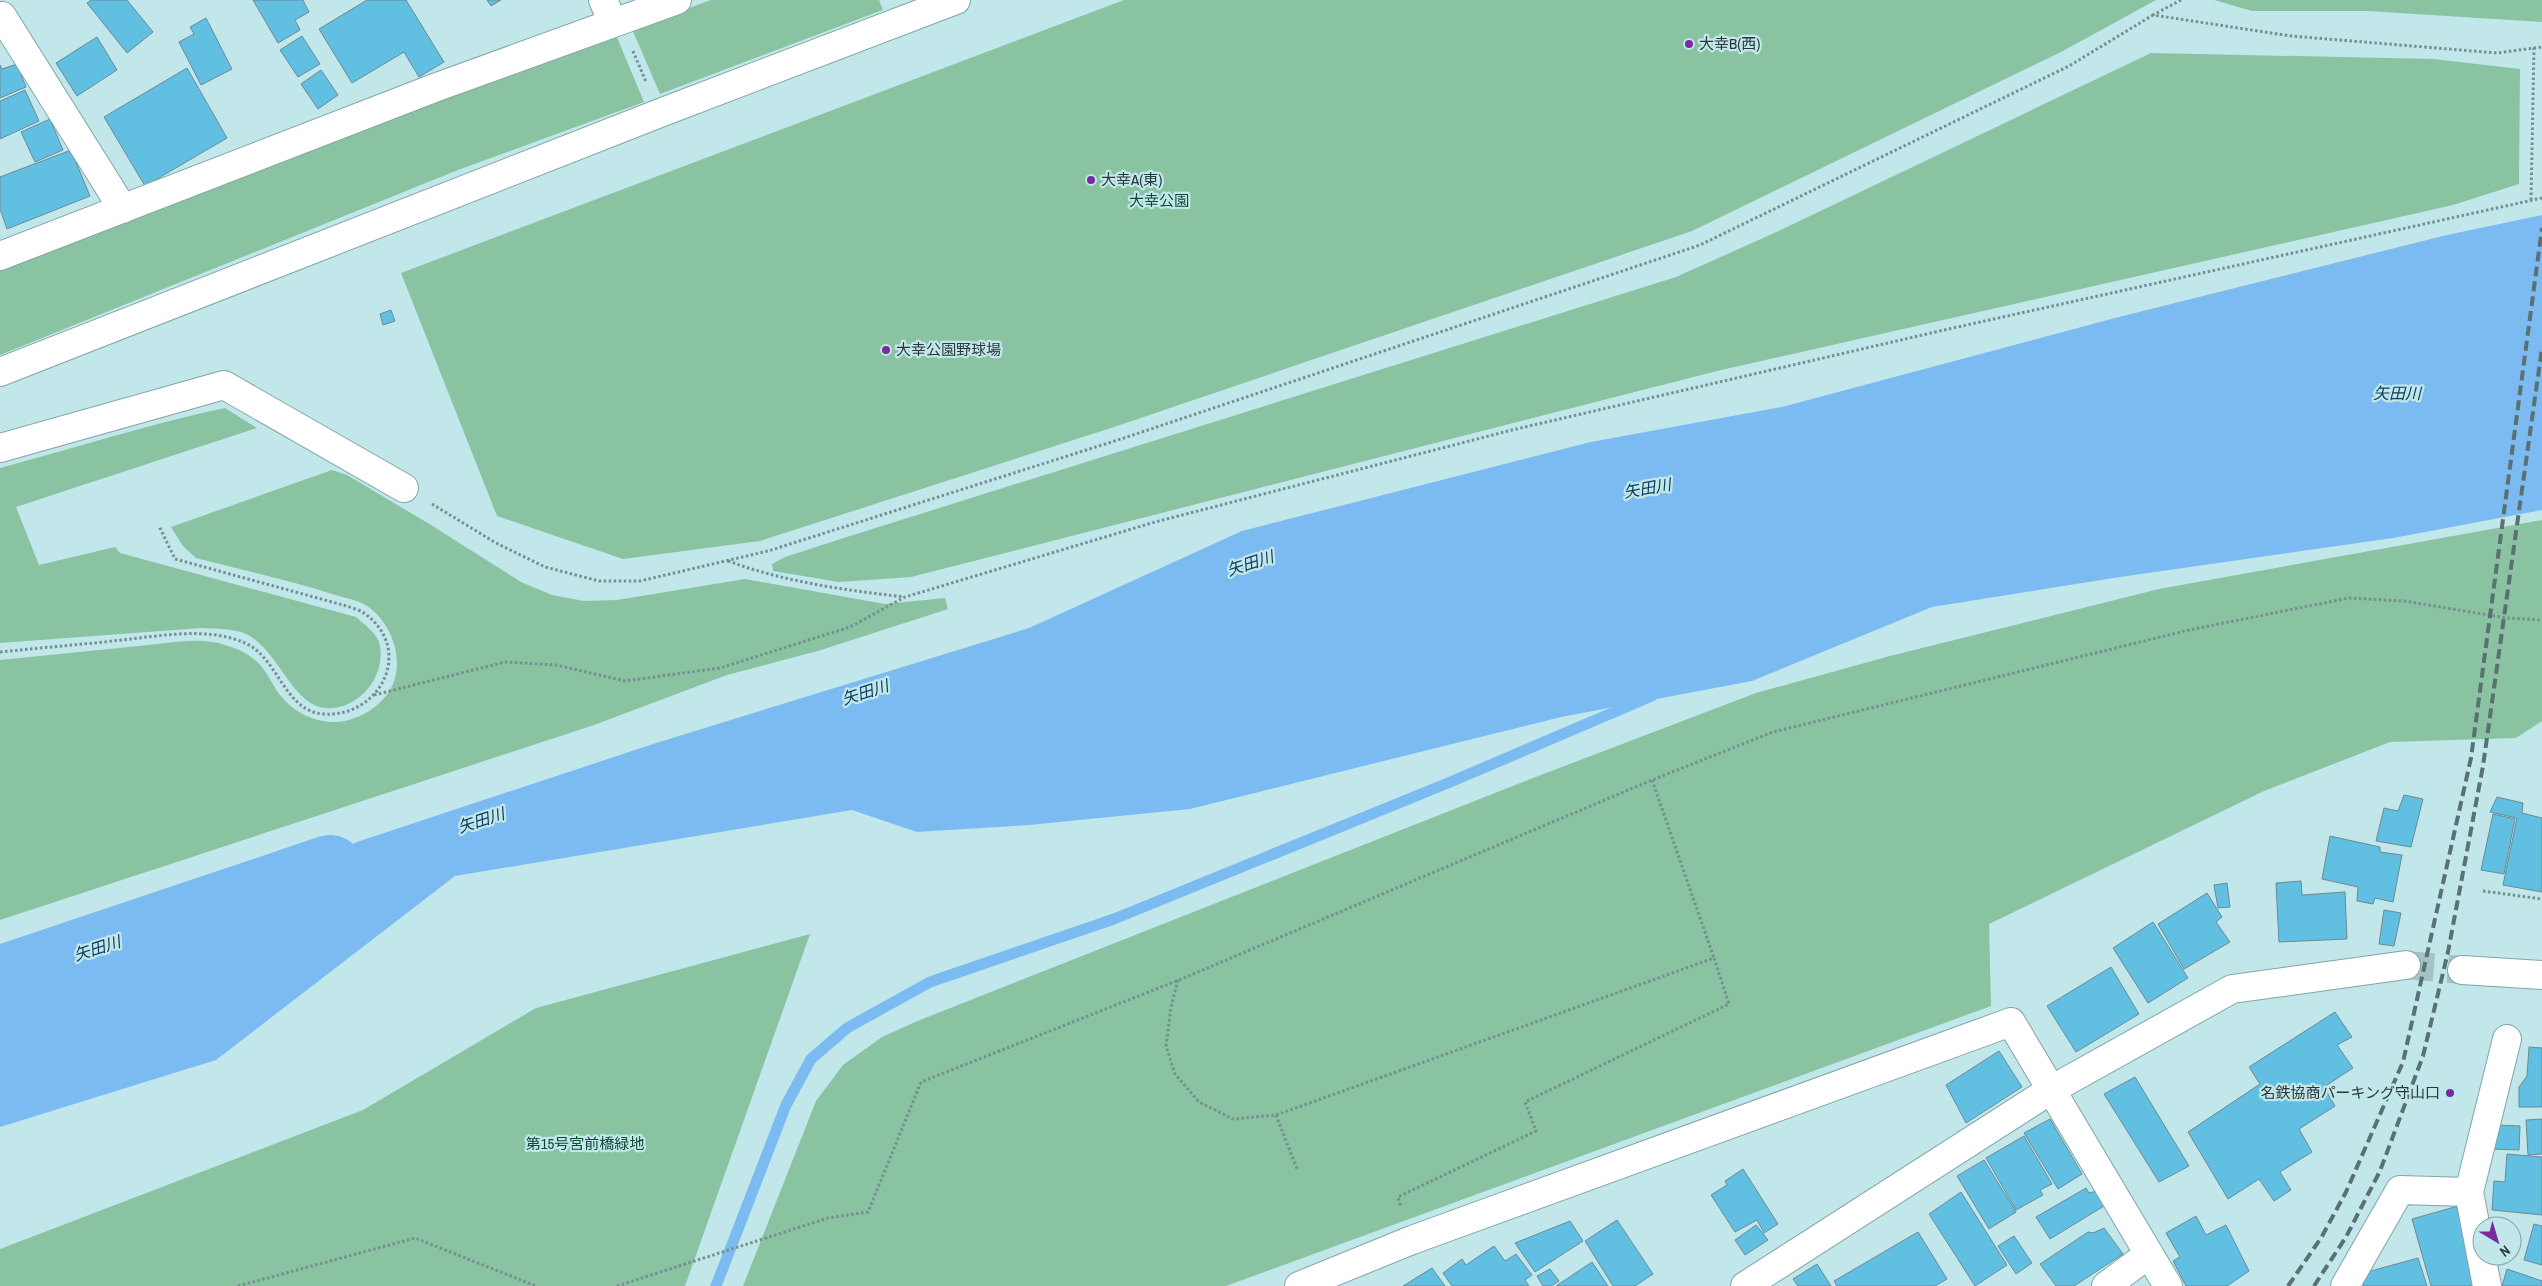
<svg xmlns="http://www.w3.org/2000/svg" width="2542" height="1286" viewBox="0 0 2542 1286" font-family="'Archivo Narrow','Noto Sans JP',sans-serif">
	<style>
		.green { fill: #89c3a2 }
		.water { fill: #7cbbf1 }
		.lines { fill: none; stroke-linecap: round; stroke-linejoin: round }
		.stream { stroke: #7cbbf1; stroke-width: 11 }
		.river { stroke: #7cbbf1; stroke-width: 70 }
		.building { fill: #61bfe1; stroke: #6b8a96 }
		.minor-tunnel { stroke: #a3c4c7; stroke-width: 28; stroke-dasharray: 28 14; stroke-linecap: butt }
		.minor-casing { stroke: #81a4a7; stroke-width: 30 }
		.path { stroke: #758f91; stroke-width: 3; stroke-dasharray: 2.5 2.5; stroke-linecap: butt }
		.minor { stroke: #fff; stroke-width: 28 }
		.rail { stroke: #5a7072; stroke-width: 4; stroke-dasharray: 10 5; stroke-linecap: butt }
		.poi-dot { fill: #762c9e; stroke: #c2e7ea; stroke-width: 2 }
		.labels { text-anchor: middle; stroke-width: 4.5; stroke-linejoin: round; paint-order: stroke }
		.poi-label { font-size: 15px; fill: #293839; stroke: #c2e7ea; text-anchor: start }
		.park-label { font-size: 15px; fill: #0c4c30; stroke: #c2e7ea }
		.water-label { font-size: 16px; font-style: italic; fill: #0d3d60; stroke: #c2e7ea }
	</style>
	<rect width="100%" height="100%" fill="#c2e7ea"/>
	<path class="green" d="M711,0H879L883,10L660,94L632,29Z
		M1124,0H2156L2061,52L1692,231L1114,427L760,541L623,559L497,516L401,273Z
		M2214,0H2542V22L2367,11H2252Z
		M616,35L644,102L458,170L0,355V268L336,138Z
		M2151,53L2433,59L2520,69L2519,184L2453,205L1717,371L911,577L839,582L773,571L772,564L785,557L850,536L1676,277L1772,234Z
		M225,408L257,428L16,507L39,565L115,547L120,553L356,617C364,624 375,632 379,642C388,675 359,711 325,708C292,705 278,649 246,634C233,628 215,629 201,628L0,643V468C75,448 149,424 225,408Z
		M332,470L347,475L431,525L521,582L552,595L584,601L617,600L745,579L885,604L945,598L948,609L821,650L727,675L594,725L0,920V660C46,655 93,651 139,646C166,644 199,636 225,645C236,648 247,653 255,660C265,668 270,680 277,691C291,711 313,723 338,722C359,720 383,706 392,686C405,659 391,622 367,606C359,600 345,598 335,595C290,580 242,570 196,558L183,546L171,527Z
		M2542,520V721L2516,738L2390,742L2264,791L1989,924L1991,1006L1226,1286H743L816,1101L843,1065L882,1037L915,1022L1533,778L1756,693L1890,656L2159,589Z
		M810,934L685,1286H0V1249L363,1110L536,1008Z"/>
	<path class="water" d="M2542,215V510L2393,538L2120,577L1932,607L1752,681L1561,717L1190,809L1029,825L917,832L852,810L455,876L216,1060L0,1127V987L127,955L357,842L653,744L1029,628L1242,531L1591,442L1782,407L2115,318L2447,235Z"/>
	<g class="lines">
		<path class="stream" d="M716,1286L786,1105L811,1059L847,1028L930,982L1114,919L1448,783L1652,696"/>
		<path class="river" d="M0,981L330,870"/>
	</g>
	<path class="building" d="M91,0H127L153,32L127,53L87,3Z
		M253,0H303L309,12L295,20L300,30L278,43Z
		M367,0H406L444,62L419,77L404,52L352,83L319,29Z
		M487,0H501L491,6Z
		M206,18L232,69L201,85L179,42L194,34L190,27Z
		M302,36L320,64L298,77L280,50Z
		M97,37L117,70L77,96L56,63Z
		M17,64L26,87L0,98V65L2,69Z
		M187,68L227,138L145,186L104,117Z
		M321,70L338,95L318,109L301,84Z
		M25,90L39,121L0,139V101Z
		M50,119L63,150L35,162L21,132Z
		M71,150L90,196L7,229L0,209V177Z
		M391,310L395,321L383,325L380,314Z
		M2404,795L2423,799L2411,847L2376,841L2384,808L2398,811Z
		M2497,797L2523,803L2522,813L2542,818V892L2503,885L2517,818L2490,812Z
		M2493,814L2515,819L2504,874L2481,870Z
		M2330,836L2380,847V852L2402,855L2393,902L2375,898L2373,904L2357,901L2358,887L2322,879Z
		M2301,881L2302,895L2345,892L2347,939L2279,942L2276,883Z
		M2227,883L2230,907L2218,908L2214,885Z
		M2207,893L2222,917L2216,922L2230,942L2184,969L2158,924Z
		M2384,910L2401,913L2394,946L2379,944Z
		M2153,922L2188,978L2148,1003L2113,948Z
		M2111,967L2139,1014L2076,1052L2047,1006Z
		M2335,1012L2352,1037L2337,1045L2353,1068L2324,1087L2335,1106L2299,1129L2312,1152L2280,1172L2291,1190L2274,1201L2259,1179L2228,1199L2188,1132L2260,1084L2249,1067Z
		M2529,1047L2542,1048V1107H2519V1087L2527,1076Z
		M1999,1051L2022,1087L1966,1123L1946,1085Z
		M2135,1077L2189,1166L2159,1182L2104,1094Z
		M2050,1119L2082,1174L2058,1189L2024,1133Z
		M2542,1119V1154L2528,1155L2526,1120Z
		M2493,1125L2520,1126L2519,1150L2492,1149Z
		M2024,1136L2052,1184L2040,1190L2043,1195L2016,1210L1986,1158Z
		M2507,1154L2542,1157V1215L2492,1210L2494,1181L2505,1182Z
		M1984,1160L2016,1212L1989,1229L1957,1176Z
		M1743,1169L1778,1224L1764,1233L1757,1220L1735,1232L1711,1195L1727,1185L1725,1181Z
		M2086,1188L2089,1193L2097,1191L2104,1206L2050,1239L2036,1217Z
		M1961,1192L2007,1265L1975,1286L1929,1214Z
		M2458,1206L2479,1283L2468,1286H2431L2412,1219Z
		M2196,1216L2206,1235L2226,1225L2249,1271L2227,1286H2186L2173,1261L2180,1257L2166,1233Z
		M1617,1220L1653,1274L1635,1286H1613L1585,1241Z
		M1570,1221L1583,1241L1535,1272L1515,1243Z
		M2534,1224L2542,1226V1265L2524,1260Z
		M1756,1225L1768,1240L1745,1255L1735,1240Z
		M2104,1228L2123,1254L2074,1286H2056L2040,1264L2088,1232L2093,1233Z
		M1918,1232L1947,1279L1935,1286H1837L1834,1281Z
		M2014,1236L2032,1263L2016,1274L1998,1246Z
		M1494,1246L1505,1261L1516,1254L1532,1275L1525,1280L1529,1286H1452L1443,1273L1462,1259L1466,1265Z
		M2418,1258L2427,1286H2364L2360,1274Z
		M1592,1262L1608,1286H1556Z
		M1817,1264L1831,1286H1798L1793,1279Z
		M1432,1268L1445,1286H1403Z
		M1550,1269L1559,1281L1551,1286H1543L1537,1276Z
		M2507,1269L2542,1281V1286H2502Z"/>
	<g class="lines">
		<path class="minor-tunnel" d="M2406,965L2462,970"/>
		<g class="minor-casing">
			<path id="minor" d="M603,0L613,23
				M2,16L123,209
				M0,256L437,87L677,0
				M0,372L660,113L956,0
				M0,448L224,385L404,488
				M2462,970L2542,975
				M2469,1192L2507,1039
				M2149,1254L2168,1286
				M1299,1286L1412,1240L2011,1022L2149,1254L2106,1286
				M1745,1286L2049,1091L2232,989L2406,965
				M2345,1286L2400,1190L2469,1192L2487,1286"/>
		</g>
		<path class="path" d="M2181,0L2153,15L2291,36L2497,53L2542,47
			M633,51L646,82
			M2531,200L2534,47
			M432,504L496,543L545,567L599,581H640L768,551L1121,439L1700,245L2069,66L2153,15
			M728,561C785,582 844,590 905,597
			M0,652C38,648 75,645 113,641C155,637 208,625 247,644C278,659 285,711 323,714C381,718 415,649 364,613C358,609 349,607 343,605L175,559L159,526
			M374,695L505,662L556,665L625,681L720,668L850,627L905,597L1155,522L1512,430L1944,330L2542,198
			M1652,780L1714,958
			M2483,891L2542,899
			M1178,980L1171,1007L1166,1046L1175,1074L1199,1102L1233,1119L1276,1115L1714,958L1729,1004L1525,1102L1536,1131L1398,1197L1401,1207
			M1276,1115L1297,1169
			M238,1286L415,1238L536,1286
			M617,1286L828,1218L868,1212L921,1082L1179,980L1652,780L1773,732L2189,630L2349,598L2404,601L2507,618L2542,620"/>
		<use href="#minor" class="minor"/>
		<path class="rail" d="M2288,1286L2321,1238L2346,1192L2403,1062L2471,758L2542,228
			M2314,1286L2346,1237L2380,1171L2423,1056L2448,952L2483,766L2542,348"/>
	</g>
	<g class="poi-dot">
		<circle cx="1689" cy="44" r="5"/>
		<circle cx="1091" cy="180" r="5"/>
		<circle cx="886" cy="350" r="5"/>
		<circle cx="2450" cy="1093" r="5"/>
	</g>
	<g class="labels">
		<g class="poi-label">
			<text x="1699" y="49">大幸B(西)</text>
			<text x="1101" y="185">大幸A(東)</text>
			<text x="896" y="355">大幸公園野球場</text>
			<text x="2440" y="1098" text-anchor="end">名鉄協商パーキング守山口</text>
		</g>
		<g class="park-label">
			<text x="1159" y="206">大幸公園</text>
			<text x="585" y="1149">第15号宮前橋緑地</text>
		</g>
		<g class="water-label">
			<text x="2397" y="399">矢田川</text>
			<text transform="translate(1647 488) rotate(-10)" y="6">矢田川</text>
			<text transform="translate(1250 563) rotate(-18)" y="6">矢田川</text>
			<text transform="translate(865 692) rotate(-18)" y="6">矢田川</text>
			<text transform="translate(481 820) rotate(-18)" y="6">矢田川</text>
			<text transform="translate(97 948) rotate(-18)" y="6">矢田川</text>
		</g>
	</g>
	<g transform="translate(2497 1241) rotate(142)"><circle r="24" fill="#c2e7ea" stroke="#85a1a3"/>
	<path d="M0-4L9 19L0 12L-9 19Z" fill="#762c9e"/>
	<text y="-8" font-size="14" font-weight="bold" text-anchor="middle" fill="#293839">N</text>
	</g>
</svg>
